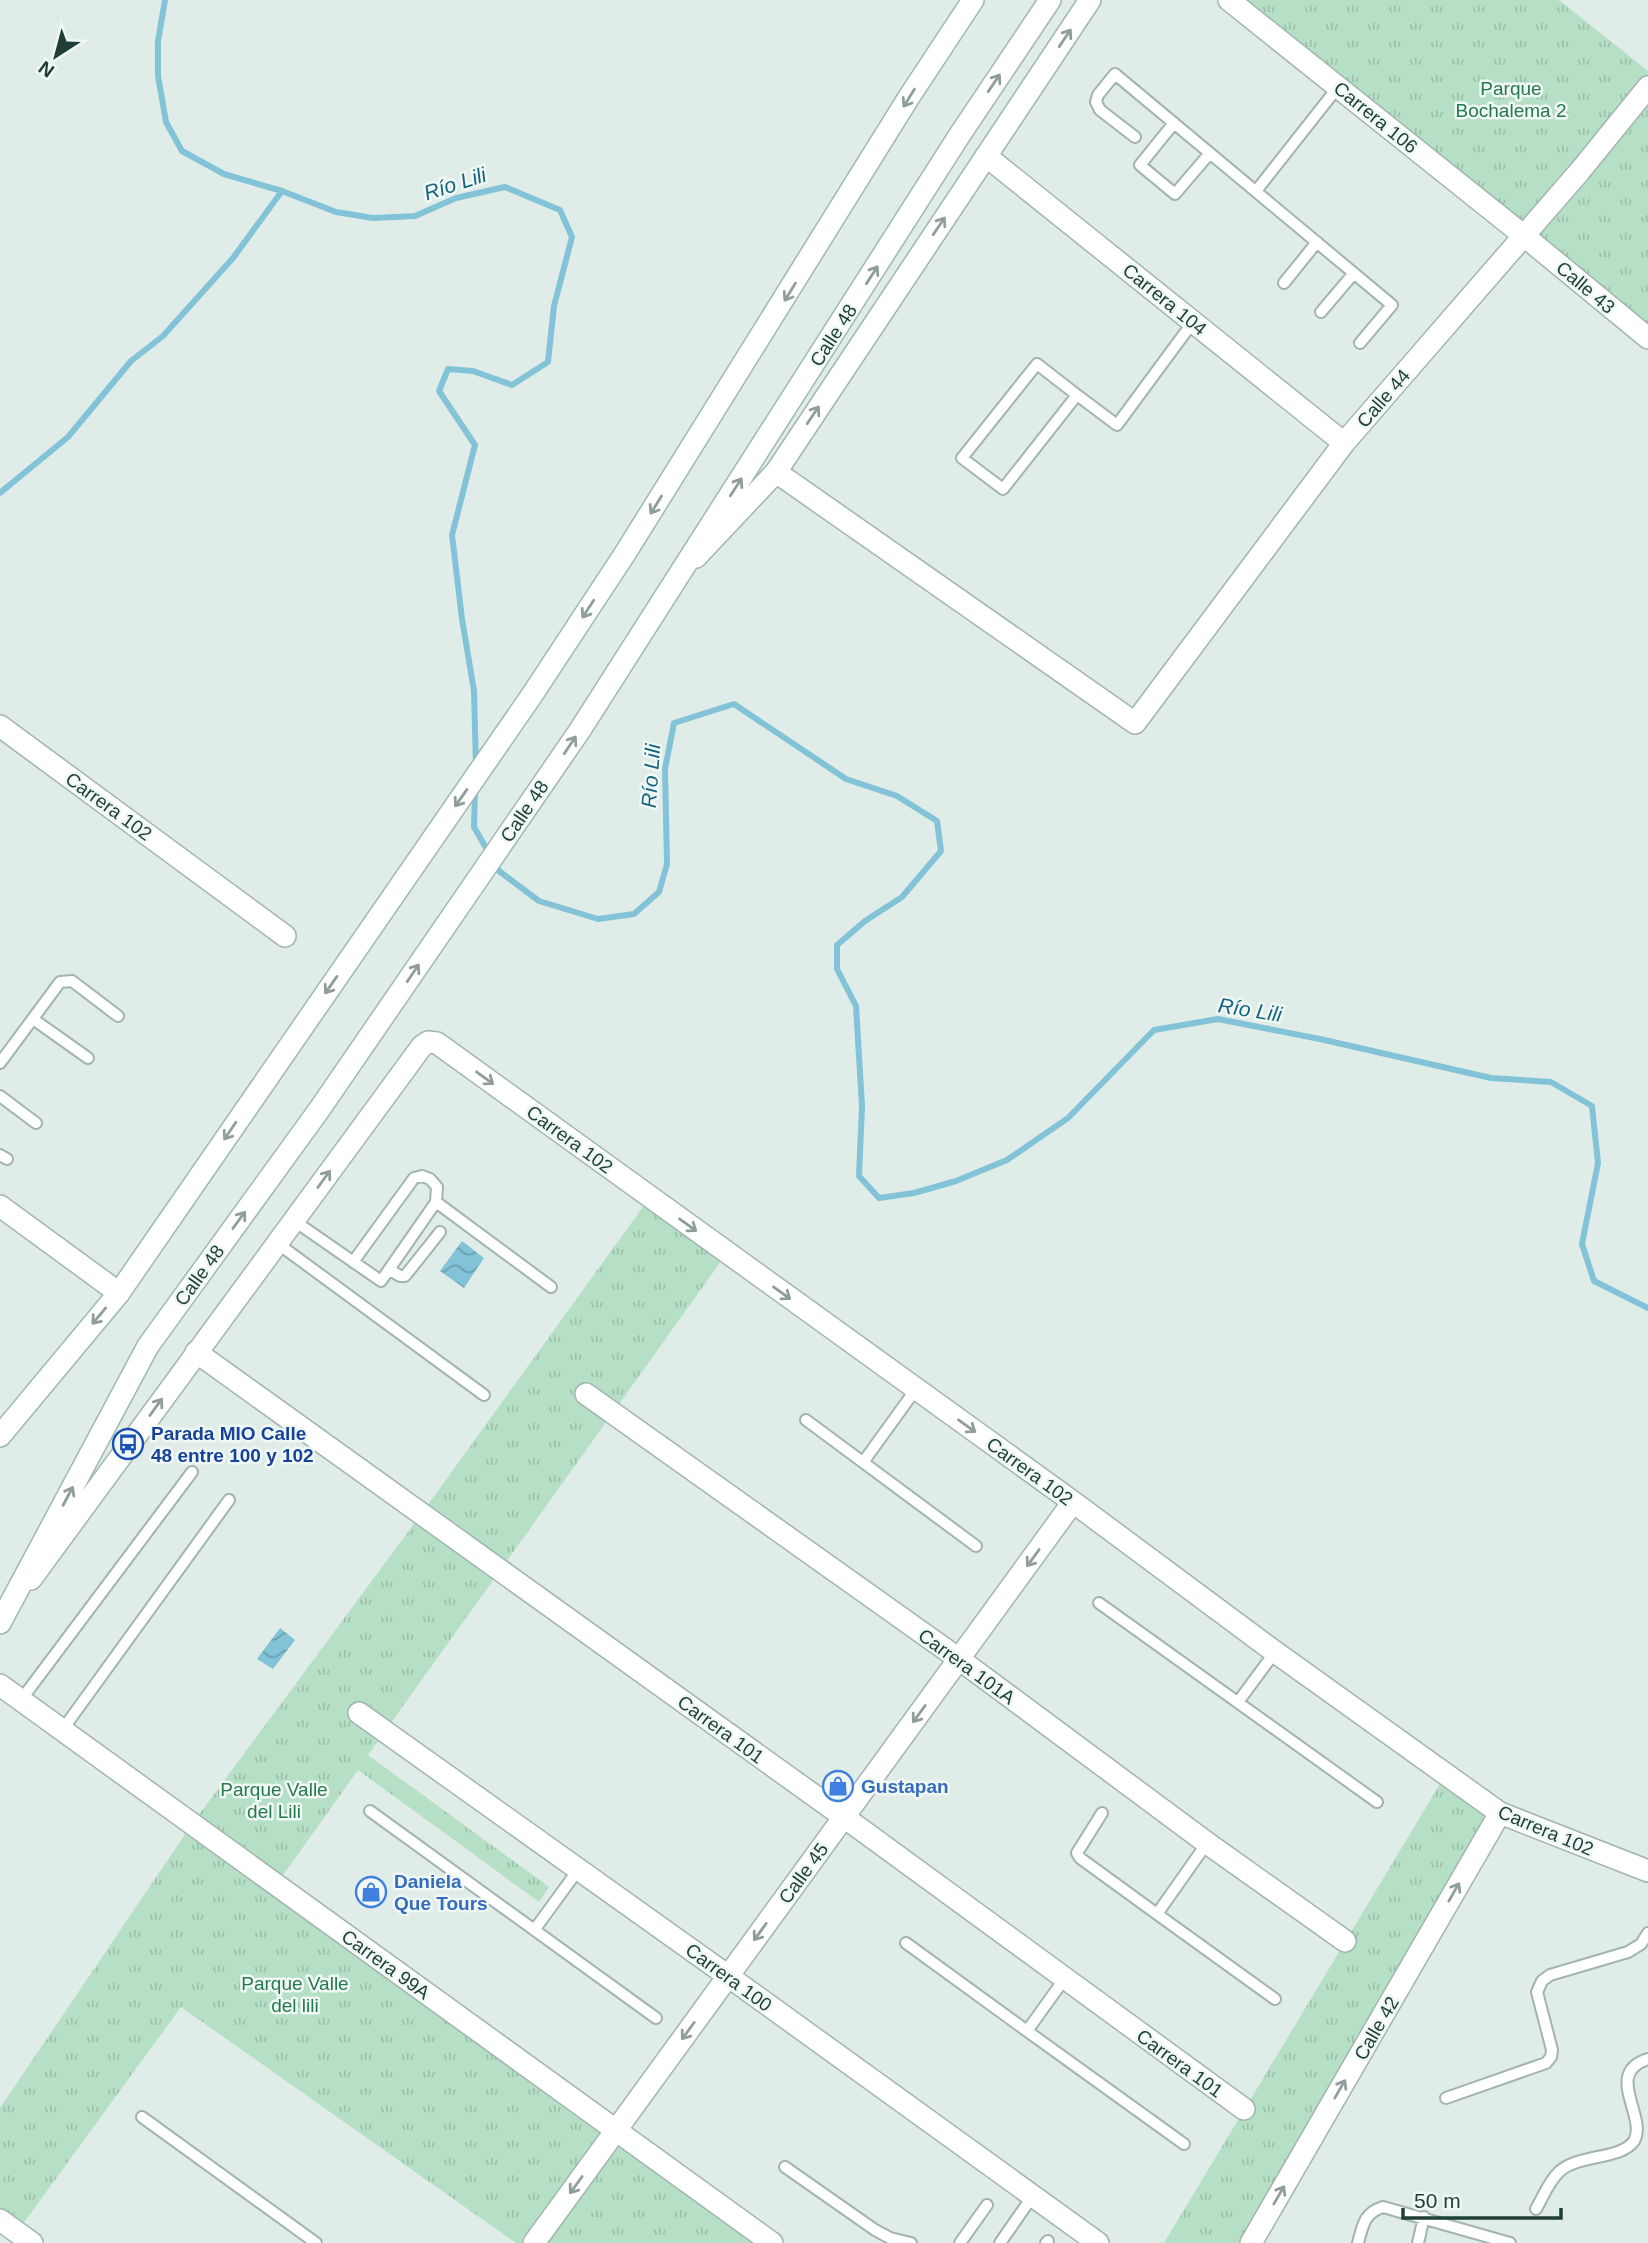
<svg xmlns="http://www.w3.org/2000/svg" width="1648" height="2243" viewBox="0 0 1648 2243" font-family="Helvetica,sans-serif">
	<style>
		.park { fill: url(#park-tufts) }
		.water { fill: url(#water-waves) }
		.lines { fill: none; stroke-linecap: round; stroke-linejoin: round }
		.stream { stroke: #82c3d7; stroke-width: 6 }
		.service-casing { stroke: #a2b4b0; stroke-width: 14 }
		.minor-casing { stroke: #a2b4b0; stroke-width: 24 }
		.tertiary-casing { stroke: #a2b4b0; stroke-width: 24 }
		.secondary-casing { stroke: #9db9b1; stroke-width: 24 }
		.service { stroke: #fff; stroke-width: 10 }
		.minor { stroke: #fff; stroke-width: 21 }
		.tertiary { stroke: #fff; stroke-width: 21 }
		.secondary { stroke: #fff; stroke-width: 21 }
		.oneway { stroke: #8f9e9c }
		.labels { text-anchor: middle; stroke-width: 5; stroke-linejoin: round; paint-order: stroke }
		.park-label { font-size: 19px; fill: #25794c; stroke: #f0f8f5 }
		.street-label { font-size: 19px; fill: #1f3e38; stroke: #f0f8f5 }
		.transit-label { font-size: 19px; font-weight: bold; fill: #164399; stroke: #f0f8f5; text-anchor: start }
		.shop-label { font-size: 19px; font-weight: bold; fill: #366cbe; stroke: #f0f8f5; text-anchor: start }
		.water-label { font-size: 21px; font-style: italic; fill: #136580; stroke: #f0f8f5 }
	</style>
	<defs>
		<pattern id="park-tufts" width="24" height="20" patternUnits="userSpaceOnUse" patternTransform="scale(1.75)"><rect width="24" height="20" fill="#b6e0c5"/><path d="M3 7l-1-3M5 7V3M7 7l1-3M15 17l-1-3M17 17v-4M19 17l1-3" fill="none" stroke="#9cc1aa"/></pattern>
		<pattern id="water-waves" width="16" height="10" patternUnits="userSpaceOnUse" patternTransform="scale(1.75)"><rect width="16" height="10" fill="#82c3d7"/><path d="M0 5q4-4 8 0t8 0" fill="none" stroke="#6aa0af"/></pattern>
	</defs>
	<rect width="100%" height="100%" fill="#e0ece8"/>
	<path class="park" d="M1229,0H1559L1648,71V338Z
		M650,1197L727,1253L368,1755L549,1887L539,1902L358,1770L276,1885L772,2243H516L181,2007L17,2232L0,2220V2108L192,1824L422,1513Z
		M1446,1774L1500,1813L1251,2243H1164Z"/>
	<path class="water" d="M462,1241L484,1258L464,1288L440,1271Z
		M280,1628L295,1640L273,1669L257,1659Z"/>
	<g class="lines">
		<path class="stream" d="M165,0L158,41V76L166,122L182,151L224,174L282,191L336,212L373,218L415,216L456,198L505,187L560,210L572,237L554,306L548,362L512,385L473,371L448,369L439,391L475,445L452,535L462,619L474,691L476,766
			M0,493L68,437L131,361L163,336L233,258L282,191
			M475,791L474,827L489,853
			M494,862L499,871L539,901L598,919L634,914L659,892L667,864L665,769L674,723L734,704L846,779L897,796L937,821L941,851L902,897L865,921L837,945V969L856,1006L862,1106L859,1176L879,1198L914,1193L956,1181L1007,1160L1068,1118L1154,1030L1218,1019L1320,1039L1491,1078L1551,1082L1592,1106L1598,1163L1582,1244L1594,1281L1648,1308"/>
		<g class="service-casing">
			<path id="service" d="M1174,123L1140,165L1175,194L1210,153
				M1135,137L1100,110L1096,102L1098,95L1115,74L1392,305L1360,343
				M1256,191L1338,87
				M1284,283L1317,242
				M1321,312L1354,273
				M1037,364L1077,395L1003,489L962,458Z
				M1077,395L1117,425L1193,322
				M33,1019L88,1058
				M0,1063L60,982L72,981L118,1016
				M0,1096L36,1123
				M0,1155L7,1159
				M293,1220L381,1281L436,1202
				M277,1243L484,1395
				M353,1262L414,1178L422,1176L430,1179L437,1187L436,1202L551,1287
				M390,1270L400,1276H405L440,1232
				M806,1420L976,1546
				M864,1461L916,1389
				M1099,1603L1377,1802
				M21,1700L192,1472
				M1238,1702L1275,1652
				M63,1729L229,1500
				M370,1811L656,2018
				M1102,1813L1077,1853L1080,1858L1157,1914L1207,1843
				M1157,1914L1275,1999
				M535,1929L578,1870
				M906,1943L1027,2031L1065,1978
				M1027,2031L1184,2144
				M1446,2098L1546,2063L1551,2057L1552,2050L1537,1992L1542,1981L1550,1975L1628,1952L1641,1944L1648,1933
				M142,2117L316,2243
				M785,2167L875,2230L890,2238L911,2243
				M1536,2209C1543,2197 1549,2181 1559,2172C1577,2154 1621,2160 1634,2141C1648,2117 1603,2073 1648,2059
				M960,2243L987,2205
				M1000,2243L1032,2197
				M1046,2243L1048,2241
				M1358,2243C1363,2225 1364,2213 1383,2207L1510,2243
				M1418,2243L1424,2217"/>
		</g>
		<g class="minor-casing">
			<path id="minor" d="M1229,0L1523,235L1648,338
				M986,156L1344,443
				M776,472L1135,723L1344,443L1580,171L1648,87
				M0,726L285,936
				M0,1206L119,1293
				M196,1352L844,1817L1244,2109
				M586,1394L959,1659L1207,1843L1345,1941
				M31,1579L422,1046L428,1042L437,1043L1073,1502L1275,1652L1500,1813L1648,1871
				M0,1685L772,2243
				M359,1713L728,1976L1098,2243
				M534,2243L1073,1502
				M1251,2243L1500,1813"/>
		</g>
		<g class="tertiary-casing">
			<path id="tertiary" d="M696,557L776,472L1090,0"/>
		</g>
		<g class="secondary-casing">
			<path id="secondary" d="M0,1436L119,1293L532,695L626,552L909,97L973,0
				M0,1623L148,1346L319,1110L580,730L959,136L1050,0
				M0,2220L32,2243"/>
		</g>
		<use href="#service" class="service"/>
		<use href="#minor" class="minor"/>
		<use href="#tertiary" class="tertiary"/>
		<use href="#secondary" class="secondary"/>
	</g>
	<defs><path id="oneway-shaft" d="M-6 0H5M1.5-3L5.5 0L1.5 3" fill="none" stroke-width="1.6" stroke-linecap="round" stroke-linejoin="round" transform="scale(1.75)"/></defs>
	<g class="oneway">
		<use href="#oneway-shaft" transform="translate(1065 38) rotate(-56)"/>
		<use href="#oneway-shaft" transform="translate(994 83) rotate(-56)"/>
		<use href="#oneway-shaft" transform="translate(909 98) rotate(122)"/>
		<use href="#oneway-shaft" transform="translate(939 226) rotate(-56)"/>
		<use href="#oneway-shaft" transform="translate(872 275) rotate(-57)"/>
		<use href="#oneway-shaft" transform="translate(790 292) rotate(122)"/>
		<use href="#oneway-shaft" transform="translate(813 415) rotate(-56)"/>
		<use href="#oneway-shaft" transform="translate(736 487) rotate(-57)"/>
		<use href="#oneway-shaft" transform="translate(656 505) rotate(122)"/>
		<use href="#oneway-shaft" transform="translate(588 609) rotate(123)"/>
		<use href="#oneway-shaft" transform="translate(570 745) rotate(-56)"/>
		<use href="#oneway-shaft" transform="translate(461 798) rotate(125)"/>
		<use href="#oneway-shaft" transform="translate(413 973) rotate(-56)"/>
		<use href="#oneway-shaft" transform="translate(331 985) rotate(125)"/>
		<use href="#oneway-shaft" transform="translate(485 1078) rotate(36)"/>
		<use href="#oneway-shaft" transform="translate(230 1131) rotate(124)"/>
		<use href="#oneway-shaft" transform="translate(324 1179) rotate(-54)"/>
		<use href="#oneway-shaft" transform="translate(239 1220) rotate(-54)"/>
		<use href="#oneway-shaft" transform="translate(688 1225) rotate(36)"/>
		<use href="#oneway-shaft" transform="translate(782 1293) rotate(36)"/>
		<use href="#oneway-shaft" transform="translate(99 1316) rotate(130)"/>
		<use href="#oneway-shaft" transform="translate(156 1407) rotate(-54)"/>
		<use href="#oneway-shaft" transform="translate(967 1426) rotate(36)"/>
		<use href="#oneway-shaft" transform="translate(68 1496) rotate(-62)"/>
		<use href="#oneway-shaft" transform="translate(1033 1558) rotate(126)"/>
		<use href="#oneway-shaft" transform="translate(919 1714) rotate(126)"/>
		<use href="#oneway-shaft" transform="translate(1454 1892) rotate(-60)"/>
		<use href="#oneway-shaft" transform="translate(760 1932) rotate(126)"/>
		<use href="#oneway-shaft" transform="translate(688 2031) rotate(126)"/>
		<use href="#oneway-shaft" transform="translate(1340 2089) rotate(-60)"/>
		<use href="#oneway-shaft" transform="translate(576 2185) rotate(126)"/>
		<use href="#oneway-shaft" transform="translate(1279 2195) rotate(-60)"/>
	</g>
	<defs>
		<g id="bus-ring" transform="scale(1.575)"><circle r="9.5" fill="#f0f8f5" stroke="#1a4fb4" stroke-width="1.5"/><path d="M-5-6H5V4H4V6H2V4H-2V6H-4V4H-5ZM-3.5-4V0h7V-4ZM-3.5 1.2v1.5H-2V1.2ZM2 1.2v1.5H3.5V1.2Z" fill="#1a4fb4"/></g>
		<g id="shop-ring" transform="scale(1.575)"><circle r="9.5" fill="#f0f8f5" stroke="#3f7fe0" stroke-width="1.5"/><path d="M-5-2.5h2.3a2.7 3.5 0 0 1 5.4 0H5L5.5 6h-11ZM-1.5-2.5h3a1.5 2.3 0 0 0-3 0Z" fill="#3f7fe0"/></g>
	</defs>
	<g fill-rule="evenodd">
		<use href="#bus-ring" x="128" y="1444"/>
		<use href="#shop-ring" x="838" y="1786"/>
		<use href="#shop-ring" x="371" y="1892"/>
	</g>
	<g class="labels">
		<g class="park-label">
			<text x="1511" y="95">Parque<tspan x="1511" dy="22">Bochalema 2</tspan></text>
			<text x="274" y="1796">Parque Valle<tspan x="274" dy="22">del Lili</tspan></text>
			<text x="295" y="1990">Parque Valle<tspan x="295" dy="22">del lili</tspan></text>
		</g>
		<g class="street-label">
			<text transform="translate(1376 117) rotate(39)" y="7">Carrera 106</text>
			<text transform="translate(1586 287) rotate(40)" y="7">Calle 43</text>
			<text transform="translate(1165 299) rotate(39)" y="7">Carrera 104</text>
			<text transform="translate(833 335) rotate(-57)" y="7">Calle 48</text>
			<text transform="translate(1383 398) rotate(-49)" y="7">Calle 44</text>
			<text transform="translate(109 806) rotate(36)" y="7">Carrera 102</text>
			<text transform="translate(524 811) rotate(-56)" y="7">Calle 48</text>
			<text transform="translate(570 1139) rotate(36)" y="7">Carrera 102</text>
			<text transform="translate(199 1275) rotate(-54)" y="7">Calle 48</text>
			<text transform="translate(1030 1471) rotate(36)" y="7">Carrera 102</text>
			<text transform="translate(967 1666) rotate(36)" y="7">Carrera 101A</text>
			<text transform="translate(721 1729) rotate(36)" y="7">Carrera 101</text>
			<text transform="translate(1546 1830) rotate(23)" y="7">Carrera 102</text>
			<text transform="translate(803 1873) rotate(-54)" y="7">Calle 45</text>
			<text transform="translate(386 1964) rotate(36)" y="7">Carrera 99A</text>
			<text transform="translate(729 1977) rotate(36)" y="7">Carrera 100</text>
			<text transform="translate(1376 2028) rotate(-60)" y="7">Calle 42</text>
			<text transform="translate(1180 2063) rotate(36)" y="7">Carrera 101</text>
		</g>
		<g class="transit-label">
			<text x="151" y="1440">Parada MIO Calle<tspan x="151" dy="22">48 entre 100 y 102</tspan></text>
		</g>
		<g class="shop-label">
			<text x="861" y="1793">Gustapan</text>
			<text x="394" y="1888">Daniela<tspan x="394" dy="22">Que Tours</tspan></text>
		</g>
		<g class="water-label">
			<text transform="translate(455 184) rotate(-18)" y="7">Río Lili</text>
			<text transform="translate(651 776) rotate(-86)" y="7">Río Lili</text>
			<text transform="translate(1250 1010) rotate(9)" y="7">Río Lili</text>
		</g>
	</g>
	<g transform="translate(56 56) rotate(216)" stroke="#f0f8f5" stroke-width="5" paint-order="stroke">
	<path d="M0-5L12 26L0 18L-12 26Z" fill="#1f3e38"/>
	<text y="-10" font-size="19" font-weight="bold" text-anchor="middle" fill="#1f3e38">N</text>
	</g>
	<path d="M1403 2208v10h158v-10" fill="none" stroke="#1f3e38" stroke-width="3.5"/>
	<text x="1414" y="2208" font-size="21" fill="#1f3e38" stroke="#f0f8f5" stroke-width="5" paint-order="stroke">50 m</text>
</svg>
